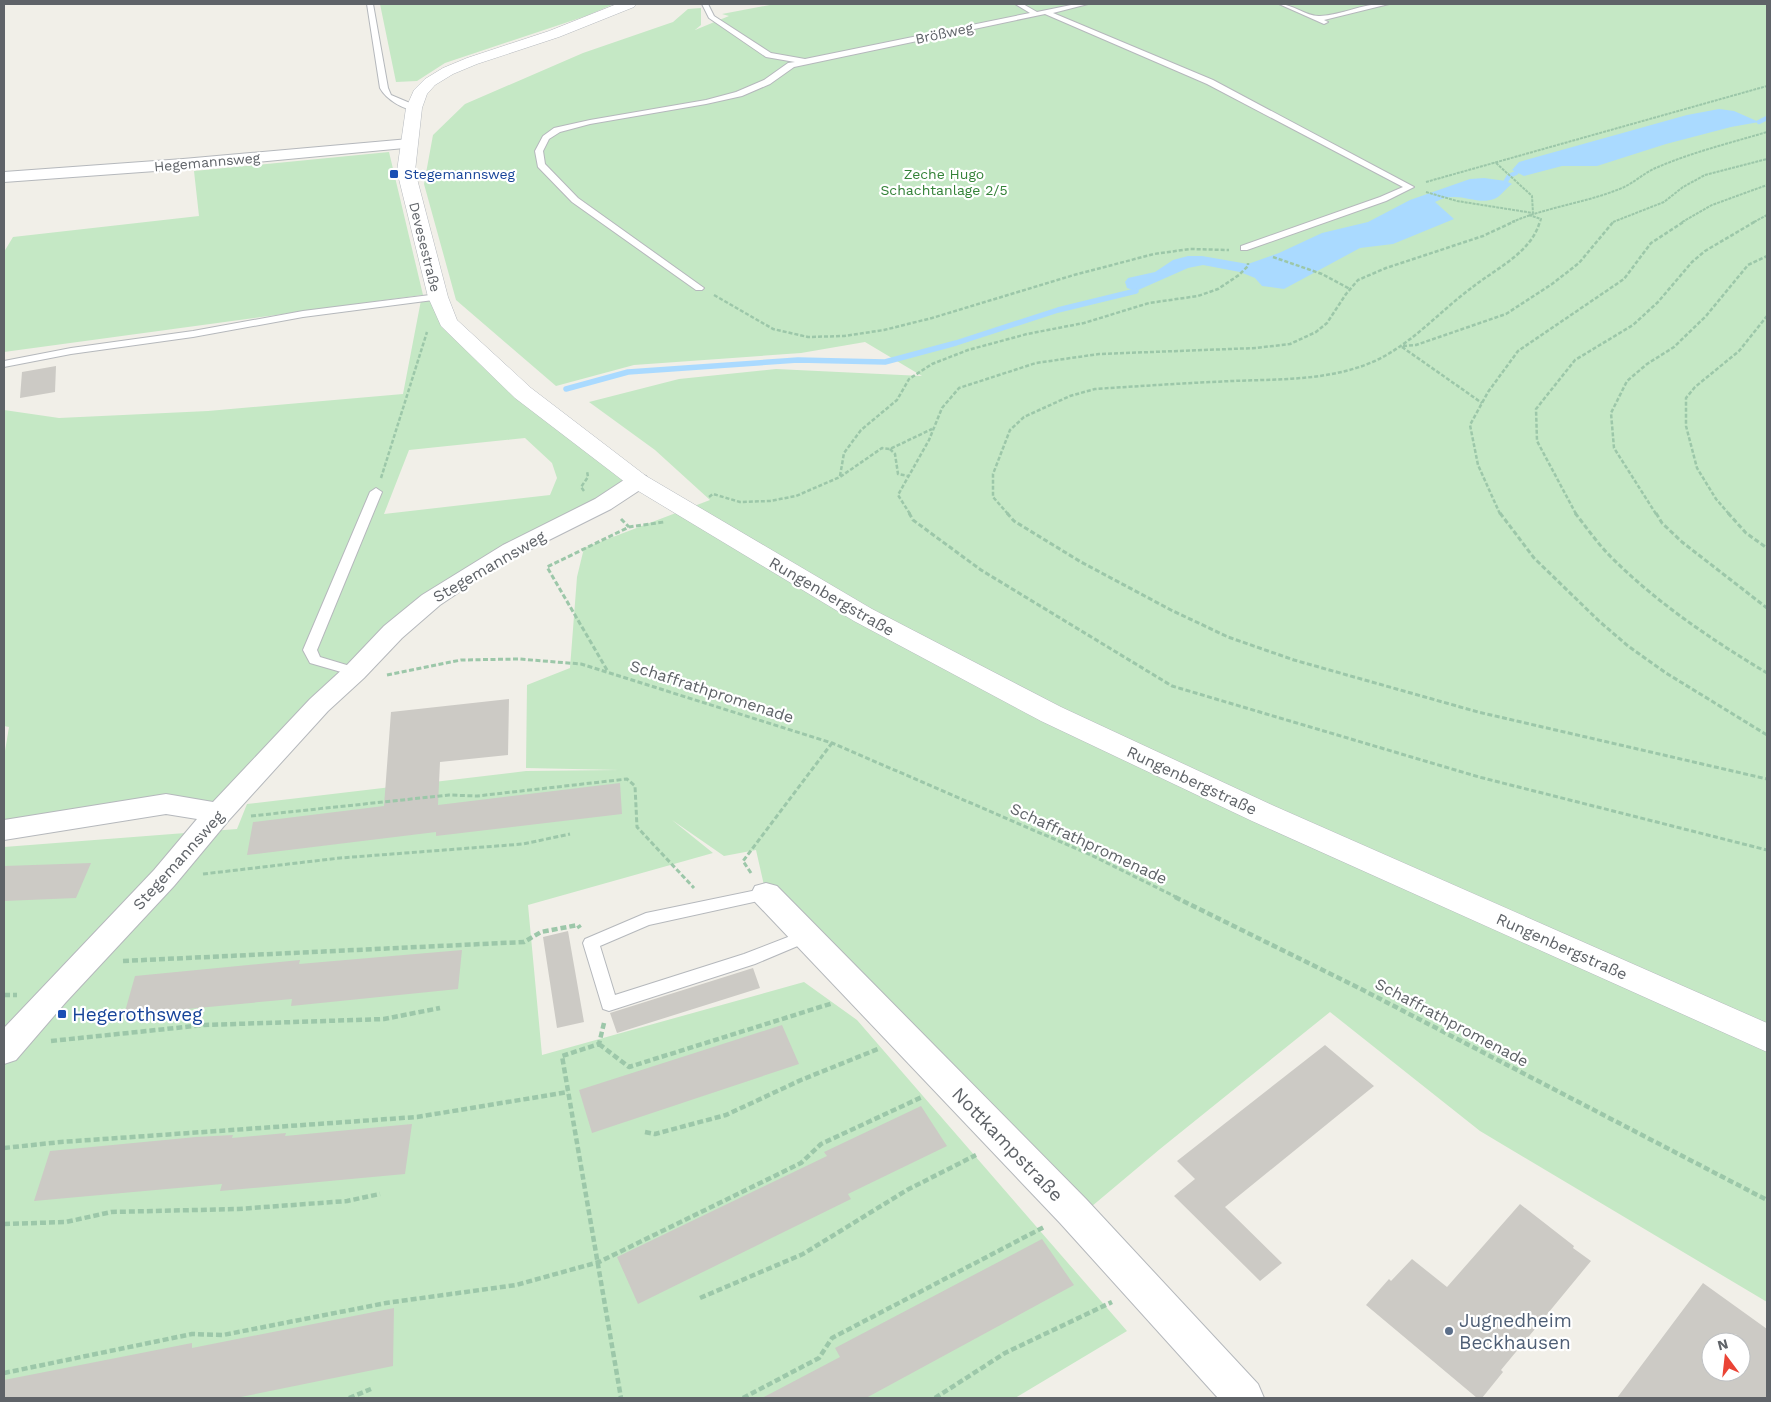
<svg xmlns="http://www.w3.org/2000/svg" width="1771" height="1402" viewBox="0 0 1771 1402" font-family="'Work Sans',sans-serif">
	<style>
		.green { fill: #c5e8c5; fill-rule: evenodd }
		.water { fill: #aadaff }
		.lines { fill: none; stroke-linecap: round; stroke-linejoin: round }
		.stream-far1 { stroke: #aadaff; stroke-width: 4.5 }
		.stream { stroke: #aadaff; stroke-width: 5.5 }
		.building { fill: #cccac5; fill-rule: evenodd }
		.lane-casing { stroke: #b5b8bc; stroke-width: 2 }
		.street-casing { stroke: #b5b8bc; stroke-width: 2 }
		.secondary-casing { stroke: #b6babf; stroke-width: 1 }
		.path-far3 { stroke: #9cc7a9; stroke-width: 2; stroke-dasharray: 3 1; stroke-linecap: butt }
		.path-far2 { stroke: #9cc7a9; stroke-width: 2.5; stroke-dasharray: 4 2; stroke-linecap: butt }
		.path-far1 { stroke: #9cc7a9; stroke-width: 3; stroke-dasharray: 5 2.5; stroke-linecap: butt }
		.path { stroke: #9cc7a9; stroke-width: 4.5; stroke-dasharray: 6 3; stroke-linecap: butt }
		.lane { fill: #fff; fill-rule: evenodd }
		.street { fill: #fff; fill-rule: evenodd }
		.secondary { fill: #fff; fill-rule: evenodd }
		.transit-dot { fill: #1a4fb4; stroke: #fff; stroke-width: 2 }
		.service-dot { fill: #5c6f8a; stroke: #fff; stroke-width: 2 }
		.labels { text-anchor: middle; stroke-width: 4.5; stroke-linejoin: round; paint-order: stroke }
		.far-street-label { font-size: 14px; fill: #5f6368; stroke: #fff }
		.far-transit-label { font-size: 14px; fill: #164399; stroke: #fff; text-anchor: start }
		.far-park-label { font-size: 14px; fill: #348238; stroke: #fff }
		.street-label { font-size: 16px; fill: #5f6368; stroke: #fff }
		.near-transit-label { font-size: 19px; fill: #164399; stroke: #fff; text-anchor: start }
		.near-street-label { font-size: 19px; fill: #5f6368; stroke: #fff }
		.near-service-label { font-size: 19px; fill: #4e5e75; stroke: #fff; text-anchor: start }
	</style>
	<rect width="100%" height="100%" fill="#f1efe8"/>
	<path class="green" d="M380,4H614L586,16L445,63L417,81L396,82Z
		M775,4H1767V1302L1480,1131L1330,1012L1160,1149L1079,1217L766,894L756,850L724,856L672,820L713,853L528,905L542,1055L804,982L857,1020L1127,1331L1015,1398H4V847L237,829L247,804L526,771L619,770L526,768L527,685L570,668L577,577L584,548L710,500L655,450L589,402L679,379L776,369L922,376L865,342L801,353L634,365L556,386L456,300L424,184L433,135L465,104L583,53L673,22L688,9L701,8V25L695,30L729,16L722,14Z
		M389,152L423,295L431,298L471,345L638,481L431,600L219,813L166,804L4,830V757L9,727L4,726V410L59,418L208,411L403,394L422,295L4,352V252L13,237L199,216L194,171ZM525,438L552,463L557,478L550,495L384,514L409,450Z"/>
	<path class="water" d="M1719,109L1734,111L1759,122L1731,127L1666,144L1597,166H1562L1524,176L1512,170L1519,162L1687,115Z
		M1484,178L1506,181L1512,184C1506,188 1500,197 1494,199C1475,206 1458,189 1435,202L1454,219L1393,244L1360,248L1284,289L1262,286L1255,278L1240,272L1203,265L1188,268L1136,291L1127,288L1125,282L1128,278L1155,272L1173,260L1188,256H1202L1248,264L1279,253L1322,233L1368,222L1410,200L1470,179Z"/>
	<g class="lines">
		<path class="stream-far1" d="M1759,122L1767,118
			M1506,181L1509,176L1516,173"/>
		<path class="stream" d="M566,389L628,372L798,360L885,362L956,343L1058,310L1136,291"/>
	</g>
	<path class="building" d="M56,366L55,392L20,398L22,372Z
		M509,699L508,755L440,762L438,805L620,783L622,814L436,836V832L247,855L253,822L384,806L391,712Z
		M91,863L76,898L4,901V866Z
		M568,931L584,1022L557,1028L543,937Z
		M462,950L458,989L291,1006L292,999L124,1015L135,976L300,960L299,964Z
		M753,968L760,988L617,1033L610,1013Z
		M782,1025L799,1064L592,1133L579,1090Z
		M1325,1045L1374,1086L1225,1207L1282,1263L1260,1281L1174,1196L1195,1179L1177,1161Z
		M921,1106L947,1146L848,1194L851,1199L638,1304L617,1257L827,1156L824,1152Z
		M412,1124L405,1174L220,1191L222,1184L34,1201L50,1151L196,1137L233,1135L232,1138L286,1133L285,1136Z
		M1520,1204L1574,1246L1573,1248L1591,1261L1501,1370L1503,1372L1482,1398H1477L1366,1305L1389,1279L1391,1281L1412,1259L1447,1287Z
		M1042,1239L1074,1285L866,1398H762L840,1357L835,1348Z
		M1703,1283L1767,1329V1398H1617ZM1711,1342H1741V1372H1711Z
		M394,1308L393,1366L236,1398H4V1380L192,1343V1348Z"/>
	<g class="lines">
		<g class="lane-casing">
			<path id="lane" d="M367,4H373L388,88L391,95L417,106V110C404,111 386,99 380,88Z
				M702,4H708L714,16L771,53L805,59L1030,13L1015,4H1023L1037,12L1076,4H1088L1053,13L1213,80L1414,187L1386,201L1247,250H1241V246L1380,197L1403,187L1207,84L1045,14L794,67L770,84L742,96L706,104L590,124L560,132L549,139L543,151L545,164L578,198L704,288L702,290H696L572,202L538,167L535,151L543,136L554,128L590,120L706,100L736,92L764,80L788,63L795,62L766,57L709,18Z
				M1279,4C1293,4 1307,17 1320,16C1343,15 1366,2 1389,4L1324,20L1328,22L1324,24Z
				M438,294L441,295V299L303,317L193,337L71,354L4,367V361L71,348L193,331L303,311Z
				M376,488L382,492L317,650L320,657L360,669L362,672L360,675L355,676L310,663L303,650L370,492Z
				M766,888L772,890L774,894L772,898L649,925L600,946L615,995L744,954L806,930L812,932L814,936L812,940L755,964L609,1011L603,1009L583,943L585,939L646,913Z"/>
		</g>
		<g class="street-casing">
			<path id="street" d="M409,139L415,141L417,144L415,147L183,169L4,182V172L183,159Z
				M638,474L646,476L649,481L646,486L611,509L519,555L483,576L440,605L402,638L364,678L328,711L229,820L174,886L66,1002L16,1060L4,1064V1028L154,870L197,819L166,814L4,840V820L166,794L213,802L310,699L346,666L384,626L422,595L503,545L595,499L630,476Z
				M766,883L777,886L1086,1199L1258,1384L1264,1398H1218L1060,1223L755,902L751,894L755,886Z"/>
		</g>
		<g class="secondary-casing">
			<path id="secondary" d="M617,4H636L634,7L559,37L477,64L453,74L435,85L427,94L422,108L415,171L448,297L457,320L531,388L646,476L872,609L1061,707L1272,805L1767,1023V1052L1252,821L1041,721L854,621L630,486L515,398L441,326L428,297L397,171L406,108L414,90L425,79L443,68L467,58L549,31Z"/>
		</g>
		<path class="path-far3" d="M1426,182L1767,86
			M1426,192L1457,201L1533,213L1532,196L1495,162
			M1529,215L1541,219L1540,222
			M1512,222C1547,207 1586,203 1622,188C1634,183 1645,172 1658,167C1693,152 1730,143 1767,132
			M1613,222L1664,202L1683,187L1705,175L1767,159
			M1682,222L1712,205L1767,185
			M1754,222L1767,215"/>
		<path class="path-far2" d="M1273,257L1322,274L1350,289
			M714,295L773,329L808,337L844,336L884,330L932,318L1074,275L1154,254L1190,249L1229,250
			M1403,346L1416,345L1506,314L1552,284L1579,263L1614,221
			M1402,347L1482,403
			M890,449L895,454L898,474L908,476
			M840,476L844,453L861,430L897,400L909,379L932,364L968,350L1027,334L1084,323L1149,303L1198,296L1218,289L1239,275L1248,266V263
			M381,478L427,332
			M584,491L581,487L588,477L587,471
			M709,497L713,494L740,502L770,501L796,496L840,477L882,448L890,449L932,429
			M910,514L898,495L929,440L942,408L959,388L1036,363L1099,354L1256,348L1290,344L1316,332L1327,323L1346,294L1358,280L1386,268L1483,236L1515,221
			M1008,514L993,497V474L1010,430L1024,417L1070,396L1095,389C1141,386 1186,383 1232,381C1280,379 1332,381 1377,360C1414,342 1441,310 1474,286C1497,268 1532,252 1540,221
			M1500,514L1478,465L1470,425L1488,392L1518,351L1624,279L1651,243L1685,221
			M1576,514L1537,441L1536,409L1575,360L1633,325L1658,302L1692,262L1705,251L1756,221
			M1656,514L1614,448L1611,413L1627,381L1647,364L1674,347L1706,316L1748,265L1767,256
			M1729,514L1716,499L1697,468L1686,426V398L1695,387L1739,351L1767,316"/>
		<path class="path-far1" d="M909,513L913,520L981,570L1172,686L1479,777L1767,850
			M1007,513L1014,521L1081,562L1171,610L1228,637L1294,660L1478,712L1767,779
			M1500,513L1534,558L1599,621L1628,646L1666,673L1767,735
			M1575,513C1587,528 1598,544 1611,557C1657,603 1712,640 1767,673
			M1656,513L1662,523L1682,542L1767,608
			M1728,513L1746,533L1767,548
			M621,519L629,527
			M607,670L547,567L629,527L664,522
			M387,675L461,660L519,659L581,664L832,743L1091,855L1178,898
			M251,816L449,795L477,796L627,779L635,786L637,827L694,888
			M751,873L743,861L832,743
			M203,874L340,858L523,844L570,834"/>
		<path class="path" d="M1175,897L1363,990L1767,1200
			M123,961L524,942L541,932L578,925L580,928
			M4,995H17
			M604,1023L599,1044L562,1056L621,1398
			M51,1041L204,1025L384,1019L440,1008
			M599,1044L629,1067L833,1003
			M645,1132L655,1134L726,1115L801,1080L878,1049
			M4,1148L61,1142L417,1117L568,1092
			M4,1224L66,1222L111,1212L238,1209L347,1201L380,1194
			M700,1298L803,1254L907,1190L976,1155
			M4,1373L192,1334L223,1335L386,1303L516,1285L599,1262L801,1163L821,1144L922,1097
			M349,1398L371,1389
			M743,1398L819,1358L832,1338L1044,1227
			M935,1398L1005,1353L1112,1302"/>
		<use href="#lane" class="lane"/>
		<use href="#street" class="street"/>
		<use href="#secondary" class="secondary"/>
	</g>
	<g class="transit-dot">
		<rect x="389" y="169" width="10" height="10" rx="2.5"/>
		<rect x="57" y="1009" width="10" height="10" rx="2.5"/>
	</g>
	<circle class="service-dot" cx="1449" cy="1331" r="5"/>
	<g class="labels">
		<g class="far-street-label">
			<text transform="translate(944 33) rotate(-12)" y="5">Brößweg</text>
			<text transform="translate(207 162) rotate(-5)" y="5">Hegemannsweg</text>
			<text transform="translate(425 247) rotate(76)" y="5">Devesestraße</text>
		</g>
		<g class="far-transit-label">
			<text x="404" y="179">Stegemannsweg</text>
		</g>
		<g class="far-park-label">
			<text x="944" y="179">Zeche Hugo<tspan x="944" dy="16">Schachtanlage 2/5</tspan></text>
		</g>
		<g class="street-label">
			<text transform="translate(489 566) rotate(-30)" y="6">Stegemannsweg</text>
			<text transform="translate(832 596) rotate(30)" y="6">Rungenbergstraße</text>
			<text transform="translate(712 691) rotate(18)" y="6">Schaffrathpromenade</text>
			<text transform="translate(1192 780) rotate(25)" y="6">Rungenbergstraße</text>
			<text transform="translate(1089 843) rotate(25)" y="6">Schaffrathpromenade</text>
			<text transform="translate(178 860) rotate(-48)" y="6">Stegemannsweg</text>
			<text transform="translate(1562 946) rotate(24)" y="6">Rungenbergstraße</text>
			<text transform="translate(1452 1022) rotate(28)" y="6">Schaffrathpromenade</text>
		</g>
		<g class="near-transit-label">
			<text x="72" y="1021">Hegerothsweg</text>
		</g>
		<g class="near-street-label">
			<text transform="translate(1008 1144) rotate(46)" y="7">Nottkampstraße</text>
		</g>
		<g class="near-service-label">
			<text x="1459" y="1327">Jugnedheim<tspan x="1459" dy="22">Beckhausen</tspan></text>
		</g>
	</g>
	<rect width="1771" height="1402" fill="none" stroke="#5f6368" stroke-width="10"/>
	<g transform="translate(1726 1357) rotate(345)"><circle r="24" fill="#ffffff" stroke="#bfc1c3"/>
	<path d="M0-4L9 19L0 12L-9 19Z" fill="#ea4335"/>
	<text y="-8" font-size="14" font-weight="bold" text-anchor="middle" fill="#5f6368">N</text>
	</g>
</svg>
